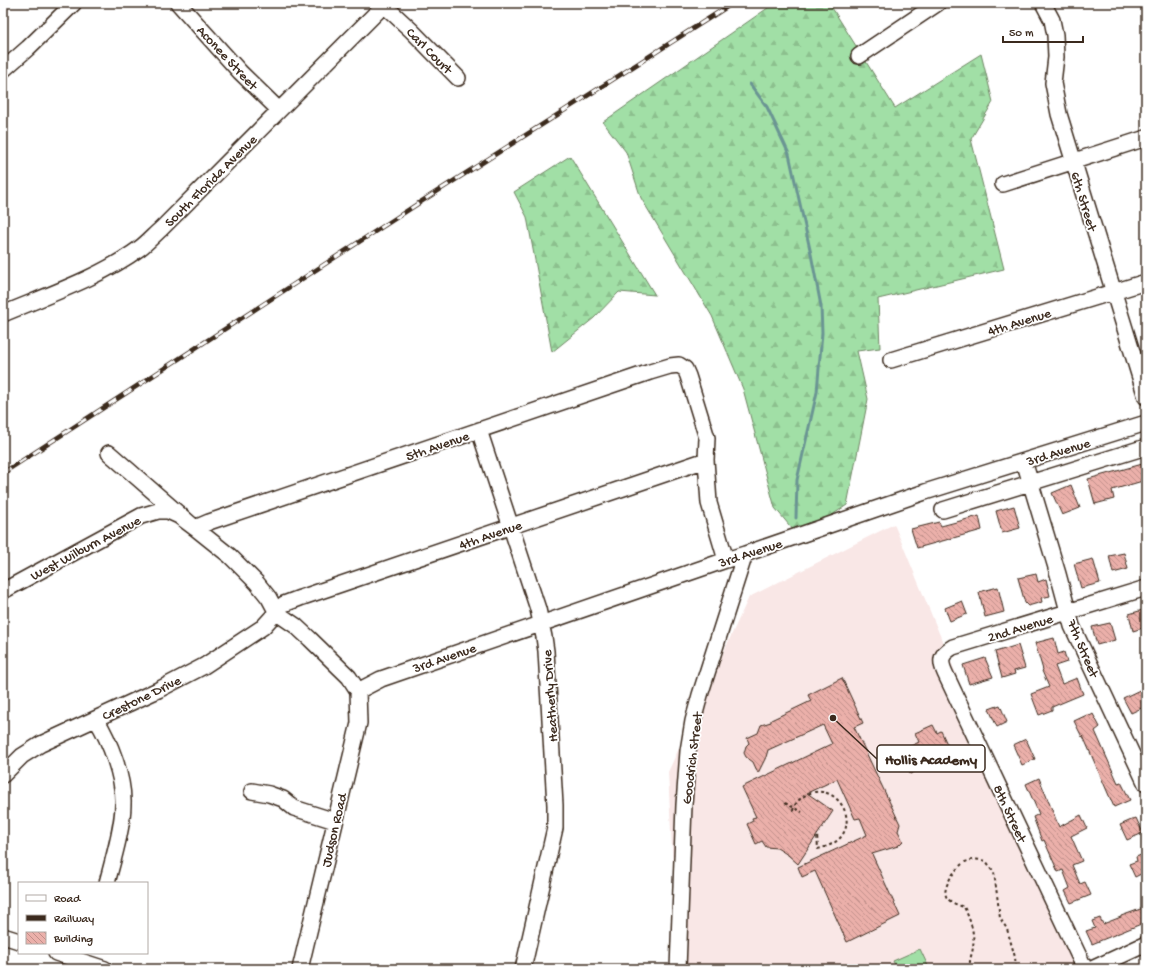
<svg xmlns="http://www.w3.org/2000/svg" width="1149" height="972" viewBox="0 0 1149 972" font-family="'Gochi Hand',sans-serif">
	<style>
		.built { fill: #f9e7e6 }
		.grass { fill: #a1dfa6; stroke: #6e8462 }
		.forest { fill: url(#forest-firs); stroke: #6e8462 }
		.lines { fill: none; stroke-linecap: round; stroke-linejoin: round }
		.stream { stroke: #6b9593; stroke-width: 3 }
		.building { fill: url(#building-back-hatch); stroke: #3b2a1e }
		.minor-casing { stroke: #3b2a1e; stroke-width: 18 }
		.path { stroke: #3b2a1e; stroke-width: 2; stroke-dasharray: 3 3; stroke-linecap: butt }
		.minor { stroke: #fff; stroke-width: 15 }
		.rail-casing { stroke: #3b2a1e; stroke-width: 4.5 }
		.rail { stroke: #fff; stroke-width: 3; stroke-dasharray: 9; stroke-linecap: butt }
		.labels { text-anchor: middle; stroke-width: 3.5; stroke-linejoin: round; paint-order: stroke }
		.street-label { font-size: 14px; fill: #3b2a1e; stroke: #fff }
		.leader { fill: none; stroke: #3b2a1e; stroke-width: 1.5 }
		.callout-dot { fill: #3b2a1e; stroke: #fff; stroke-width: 1.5 }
		.callout { fill: #fff; stroke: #3b2a1e; stroke-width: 1.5 }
		.callout-label { font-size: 15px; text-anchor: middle; font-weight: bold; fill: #3b2a1e }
	</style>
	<defs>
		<pattern id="forest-firs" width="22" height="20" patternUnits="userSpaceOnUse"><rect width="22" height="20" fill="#a1dfa6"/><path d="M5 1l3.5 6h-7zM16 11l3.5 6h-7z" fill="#8cc08e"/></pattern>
		<pattern id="building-back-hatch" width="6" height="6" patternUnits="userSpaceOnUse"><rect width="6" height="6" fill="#ebb0aa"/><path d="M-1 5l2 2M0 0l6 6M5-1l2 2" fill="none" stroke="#c08f8a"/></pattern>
	</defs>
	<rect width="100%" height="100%" fill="#fff"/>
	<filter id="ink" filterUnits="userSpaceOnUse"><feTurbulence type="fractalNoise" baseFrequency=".025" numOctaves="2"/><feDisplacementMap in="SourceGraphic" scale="8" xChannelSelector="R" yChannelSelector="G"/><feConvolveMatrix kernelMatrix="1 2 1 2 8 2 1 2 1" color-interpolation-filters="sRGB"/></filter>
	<g filter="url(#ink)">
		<path class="built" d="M894,524L1078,969H678L668,772L749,597Z"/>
		<path class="grass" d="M920,949L928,966L922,969H897L893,961Z"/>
		<path class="forest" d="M775,3H829L895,108L981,54L993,102L971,139L1004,269L878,299L880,348L857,351L868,399L847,505L799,537L775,508L743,389L712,316L641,198L626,152L603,122Z
			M570,156L655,295L619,292L594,318L552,352L527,217L514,192Z"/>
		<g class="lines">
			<path class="stream" d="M750,84L767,107L789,154L811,254L821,306L822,333L817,392L797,480L796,518"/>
		</g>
		<path class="building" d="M1146,463V480L1112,490L1114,499L1095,504L1088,479Z
			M1071,485L1080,508L1062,515L1052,493Z
			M1014,506L1020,528L1002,533L996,511Z
			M979,516L982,530L917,548L911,529L939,522L941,526Z
			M1124,553L1128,569L1113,573L1109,556Z
			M1093,559L1100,583L1081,588L1074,564Z
			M1036,574L1038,582L1046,579L1050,596L1041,598L1042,602L1028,606L1025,603L1018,578Z
			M998,587L1004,612L985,617L979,592Z
			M962,601L967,614L950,621L945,608Z
			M1146,609V627L1133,631L1129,614Z
			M1110,623L1115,640L1097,645L1092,627Z
			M1054,638L1058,654L1064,652L1067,662L1055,666L1062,684L1077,678L1083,694L1052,707V710L1039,715L1031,694L1049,687L1042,671L1043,670L1035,643Z
			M1018,645L1025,668L1014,671L1015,674L1002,678L995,652Z
			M985,658L993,677L969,684L963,665Z
			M842,678L863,723L854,727L900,824L898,831L903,841L898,846L872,854L900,916L847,942L815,871L802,877L798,867L867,835L860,818L855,819L837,779L807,793L833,811L798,864L788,855L777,848L766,847L762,841L756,844L747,824L753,821L752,818L756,817L742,787L832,744L823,725L768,750L766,757L758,773L753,762L746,757L744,753L746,746L749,743L747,738L758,733L761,725L771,722V720L811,701L808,695Z
			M1146,687V706L1131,713L1123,698Z
			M1000,705L1007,722L997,727L989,709Z
			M1089,714L1090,716L1093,714L1100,727L1095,731L1118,783L1121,782L1130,800L1114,807L1083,736L1082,737L1074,721Z
			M933,725L937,733L941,731L952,755L910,774L899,752L919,742L915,733Z
			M1026,739L1035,759L1022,765L1013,745Z
			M1039,778L1059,827L1081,815L1087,828L1071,836L1082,861L1072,865L1080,884L1085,882L1091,895L1071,903L1065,891L1070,888L1063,870L1058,872L1044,840L1042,841L1033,817L1039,814L1026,784Z
			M1136,818L1143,833L1127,840L1120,825Z
			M1146,853V879L1143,873L1135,877L1129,864L1137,861L1136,857Z
			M1146,907V922L1092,944L1086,931L1095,928L1092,921L1100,918L1103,924L1121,917V916Z"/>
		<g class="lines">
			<g class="minor-casing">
				<path id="minor" d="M178,3L240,72L279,110
					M1043,3L1052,20L1055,35L1056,57L1053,83L1059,114L1146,397
					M384,5L412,31L458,78
					M859,56L938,3
					M3,70L28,48L74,3
					M1003,184L1146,138
					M3,314C48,295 101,277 140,248C148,242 154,235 161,229L386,3
					M891,360L1146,282
					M479,430L538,609L544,637L546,651L555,805V828L523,969
					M109,453L195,528L209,522L650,372L670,366L679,365L685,369L688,376L707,438L706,460L709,503L726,560
					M1024,461L1058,574L1072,626L1146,784
					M943,510L1146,447
					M3,591L141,516L158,511H168L179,516L195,528L230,556L257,583L269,598L277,613L296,626L310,639L349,677L358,691
					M358,691L381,679L726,560L745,554L925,492L1146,423
					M96,719C110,741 124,778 123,804C123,827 113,860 107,883
					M3,775L22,756L41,744L158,690L204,666L263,627L284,604L300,598L706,460
					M252,791L269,794L283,799L294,808L335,821
					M3,936L19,941
					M56,953L105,969
					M300,969L359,723L358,691
					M678,969L684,805L688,751L693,721L700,695L745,554
					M1085,969L945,673C939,660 941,654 953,647L1146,588
					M1092,969L1146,944"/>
			</g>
			<path class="path" d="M785,803L802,812
				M793,811C794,804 799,799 806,795C834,780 861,819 838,840C832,845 825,847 818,849L817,834
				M971,969C968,959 972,957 973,947C975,933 970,919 964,907C958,905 948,902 946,896C942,887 957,866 965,862C973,859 978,859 986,861L994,872L1000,918L1007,929L1015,957L1016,969"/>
			<use href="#minor" class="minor"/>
			<g class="rail-casing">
				<path id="rail" d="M3,473L419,203L733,3"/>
			</g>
			<use href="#rail" class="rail"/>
		</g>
	</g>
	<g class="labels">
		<g class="street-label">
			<text transform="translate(430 50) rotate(45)" y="5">Carl Court</text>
			<text transform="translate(228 57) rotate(47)" y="5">Aconee Street</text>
			<text transform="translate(210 180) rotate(-45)" y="5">South Florida Avenue</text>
			<text transform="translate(1085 201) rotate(73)" y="5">6th Street</text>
			<text transform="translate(1019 321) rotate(-17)" y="5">4th Avenue</text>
			<text transform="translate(437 445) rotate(-19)" y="5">5th Avenue</text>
			<text transform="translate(1058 451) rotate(-17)" y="5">3rd Avenue</text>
			<text transform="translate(490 534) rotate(-19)" y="5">4th Avenue</text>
			<text transform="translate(85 547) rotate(-28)" y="5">West Wilburn Avenue</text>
			<text transform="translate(750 552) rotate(-18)" y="5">3rd Avenue</text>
			<text transform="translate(1020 627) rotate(-17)" y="5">2nd Avenue</text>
			<text transform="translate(1084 648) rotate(67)" y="5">7th Street</text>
			<text transform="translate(444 657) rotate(-19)" y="5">3rd Avenue</text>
			<text transform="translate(549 696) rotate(-94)" y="5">Heatherly Drive</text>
			<text transform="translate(141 697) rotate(-26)" y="5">Crestone Drive</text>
			<text transform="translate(691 758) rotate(-83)" y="5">Goodrich Street</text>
			<text transform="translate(1011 813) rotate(65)" y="5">8th Street</text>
			<text transform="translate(333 830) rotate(-77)" y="5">Judson Road</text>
		</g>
	</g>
	<path class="leader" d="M833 718L877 759"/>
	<circle class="callout-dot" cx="833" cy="718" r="4"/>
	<rect class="callout" x="877" y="745" width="108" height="27" rx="4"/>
	<g class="callout-label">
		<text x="931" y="764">Hollis Academy</text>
	</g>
	<rect width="1149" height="972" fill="none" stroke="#fff" stroke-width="16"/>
	<rect x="8" y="8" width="1133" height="956" fill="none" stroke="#3b2a1e" stroke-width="1.5" filter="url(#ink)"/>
	<rect x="18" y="882" width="130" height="72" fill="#ffffff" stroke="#b1aaa5"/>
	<rect x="26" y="895" width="20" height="6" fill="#ffffff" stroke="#b1aaa5"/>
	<text x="54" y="902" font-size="12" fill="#3b2a1e">Road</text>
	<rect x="26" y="915" width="20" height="6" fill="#3b2a1e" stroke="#b1aaa5"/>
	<text x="54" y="922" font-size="12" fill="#3b2a1e">Railway</text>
	<rect x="26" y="932" width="20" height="12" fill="url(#building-back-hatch)" stroke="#b1aaa5"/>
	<text x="54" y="942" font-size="12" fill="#3b2a1e">Building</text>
	<path d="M1003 36v6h80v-6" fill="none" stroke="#3b2a1e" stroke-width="2"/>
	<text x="1009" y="36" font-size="12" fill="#3b2a1e" stroke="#ffffff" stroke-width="3" paint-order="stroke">50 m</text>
</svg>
